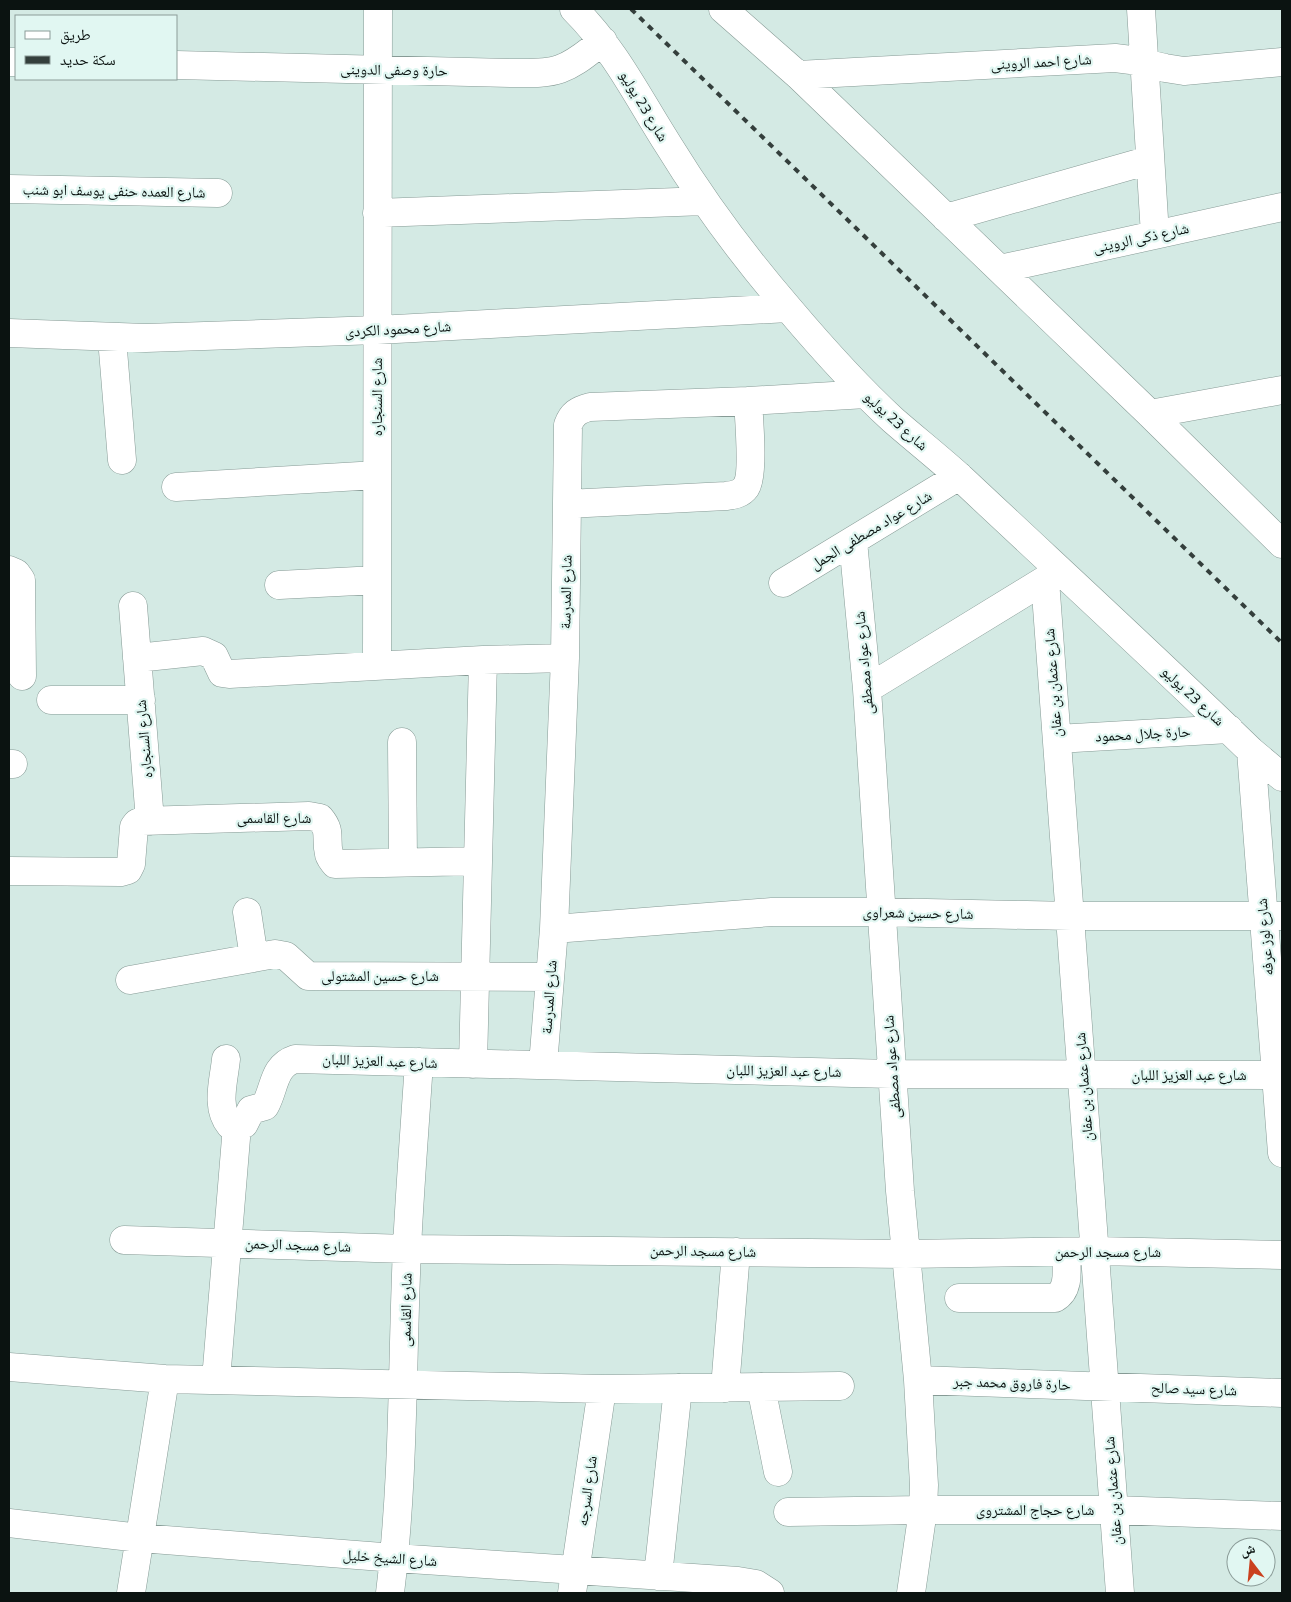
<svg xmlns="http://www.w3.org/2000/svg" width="1291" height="1602" viewBox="0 0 1291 1602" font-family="'Titillium Web','Noto Naskh Arabic',sans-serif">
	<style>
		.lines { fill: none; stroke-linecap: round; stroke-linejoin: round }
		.minor-casing { stroke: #869a95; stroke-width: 29 }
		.minor { stroke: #fff; stroke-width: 28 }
		.rail { stroke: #343f3c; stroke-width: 4; stroke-dasharray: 6 6; stroke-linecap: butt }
		.labels { text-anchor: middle; stroke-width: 4.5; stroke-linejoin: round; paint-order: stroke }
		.street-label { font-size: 15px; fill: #0b1311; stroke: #e1f7f2 }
	</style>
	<rect width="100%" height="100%" fill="#d4eae4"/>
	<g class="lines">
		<g class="minor-casing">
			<path id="minor" d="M574,9C616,51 637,96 669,146C704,203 745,258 789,309C822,348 856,386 893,420C916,440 940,459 962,479C1059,570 1156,659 1251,751L1282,777
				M723,9L798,75L1150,414L1282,544
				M1141,9L1155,235
				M9,62H16
				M176,65L513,73C528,73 546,74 560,69C577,63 589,51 603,41
				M798,75L1115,58L1131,60L1165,68L1184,71L1282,62
				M9,189L218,193
				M377,213L705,201
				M946,218L1150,160
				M1000,269L1282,207
				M9,333L146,338L377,330L788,308
				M112,338L122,460
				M1150,414L1282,390
				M176,487L377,475
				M567,504L726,496C734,495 741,494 746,487C754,475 749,418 748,401
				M853,541L867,689L900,1191L918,1380L924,1485L923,1510L911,1593
				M9,570L16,573L21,580L22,676
				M1045,580L1120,1593
				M783,583L959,476
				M279,585L377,580
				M133,606L150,821
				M137,658L203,651L214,656L222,673L229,674L483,660L565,658
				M377,666L378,9
				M867,689L1058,572
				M51,700H141
				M1057,739L1229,729
				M402,742L403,862
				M1251,751L1282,1153
				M9,764H13
				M9,871L121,872L128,870L131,864L134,827L137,823L142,821L309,816L320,818C332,832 325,838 329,854C329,857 333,861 335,864L478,861
				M247,912L254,958
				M554,929L772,912H882L1071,916H1282
				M130,980L275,954L286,956L308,976L550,977
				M226,1059C224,1080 215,1107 230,1125L237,1126L244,1124L251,1110L265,1106C275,1088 273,1066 295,1059L892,1074L1282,1075
				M473,1064L483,660
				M543,1065L554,929L565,658L568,425C572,414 578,410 590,407L748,401L866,394
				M124,1240L407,1249L906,1254L1096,1251L1282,1255
				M959,1298H1055C1071,1289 1066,1267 1066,1252
				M9,1367L165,1379L602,1389L840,1386
				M216,1380L237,1126
				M918,1380L1282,1393
				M761,1387L778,1472
				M725,1388L736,1252
				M788,1512L923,1510H1114L1282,1516
				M9,1523L140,1538L395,1558L738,1581L756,1584L770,1593
				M658,1576L678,1388
				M131,1593L165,1379
				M390,1593C404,1479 402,1363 407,1248C410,1186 415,1124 419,1062
				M572,1593L602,1389"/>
		</g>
		<use href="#minor" class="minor"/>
		<path class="rail" d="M631,9L1282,643"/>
	</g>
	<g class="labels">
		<g class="street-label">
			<text transform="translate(1041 62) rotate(-3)" y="5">شارع احمد الروينى</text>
			<text transform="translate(394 70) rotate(1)" y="5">حارة وصفى الدوينى</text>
			<text transform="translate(644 106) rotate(59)" y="5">شارع 23 يوليو</text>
			<text transform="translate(114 191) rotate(1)" y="5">شارع العمده حنفى يوسف ابو شنب</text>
			<text transform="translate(1141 238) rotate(-12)" y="5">شارع ذكى الروينى</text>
			<text transform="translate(398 329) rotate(-3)" y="5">شارع محمود الكردى</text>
			<text transform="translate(377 397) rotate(-90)" y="5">شارع السنجاره</text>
			<text transform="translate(896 421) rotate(42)" y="5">شارع 23 يوليو</text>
			<text transform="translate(871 530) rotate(-31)" y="5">شارع عواد مصطفى الجمل</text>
			<text transform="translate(566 592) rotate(-89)" y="5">شارع المدرسة</text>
			<text transform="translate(864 663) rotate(-95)" y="5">شارع عواد مصطفى</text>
			<text transform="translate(1053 683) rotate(-94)" y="5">شارع عثمان بن عفان</text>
			<text transform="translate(1193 696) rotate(43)" y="5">شارع 23 يوليو</text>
			<text transform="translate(1143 734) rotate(-3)" y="5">حارة جلال محمود</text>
			<text transform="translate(144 739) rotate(-95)" y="5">شارع السنجاره</text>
			<text x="274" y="823">شارع القاسمى</text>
			<text transform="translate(918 913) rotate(1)" y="5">شارع حسين شعراوى</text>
			<text transform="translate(1265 937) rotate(-95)" y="5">شارع لوز عرفه</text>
			<text x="380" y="981">شارع حسين المشتولى</text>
			<text transform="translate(549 997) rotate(-86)" y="5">شارع المدرسة</text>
			<text transform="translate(380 1061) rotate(2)" y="5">شارع عبد العزيز اللبان</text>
			<text transform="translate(892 1067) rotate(-94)" y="5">شارع عواد مصطفى</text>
			<text transform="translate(784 1071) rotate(1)" y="5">شارع عبد العزيز اللبان</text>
			<text x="1189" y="1080">شارع عبد العزيز اللبان</text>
			<text transform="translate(1084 1087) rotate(-94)" y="5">شارع عثمان بن عفان</text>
			<text transform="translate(298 1245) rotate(2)" y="5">شارع مسجد الرحمن</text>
			<text transform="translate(703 1251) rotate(1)" y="5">شارع مسجد الرحمن</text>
			<text x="1108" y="1257">شارع مسجد الرحمن</text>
			<text transform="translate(406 1310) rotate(-89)" y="5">شارع القاسمى</text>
			<text transform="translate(1012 1383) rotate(2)" y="5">حارة فاروق محمد جبر</text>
			<text transform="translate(1194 1389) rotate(2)" y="5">شارع سيد صالح</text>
			<text transform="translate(587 1491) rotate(-82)" y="5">شارع السرجه</text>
			<text transform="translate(1113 1491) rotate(-94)" y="5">شارع عثمان بن عفان</text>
			<text x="1035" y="1515">شارع حجاج المشتروى</text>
			<text transform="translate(390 1558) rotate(4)" y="5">شارع الشيخ خليل</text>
		</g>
	</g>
	<rect width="1291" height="1602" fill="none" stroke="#0b1311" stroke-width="20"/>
	<rect x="15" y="15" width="162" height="65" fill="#e1f7f2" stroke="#8b9c98"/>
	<rect x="25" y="31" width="25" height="8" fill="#ffffff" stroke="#8b9c98"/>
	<text x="60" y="40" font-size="15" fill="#0b1311">طريق</text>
	<rect x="25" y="56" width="25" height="8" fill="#343f3c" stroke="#8b9c98"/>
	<text x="60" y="65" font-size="15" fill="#0b1311">سكة حديد</text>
	<g transform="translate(1251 1562) rotate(344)"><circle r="24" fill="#e1f7f2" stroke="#8b9c98"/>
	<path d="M0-4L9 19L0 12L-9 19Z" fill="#ca411f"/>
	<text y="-8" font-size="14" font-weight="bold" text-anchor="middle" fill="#0b1311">ش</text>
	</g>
</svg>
